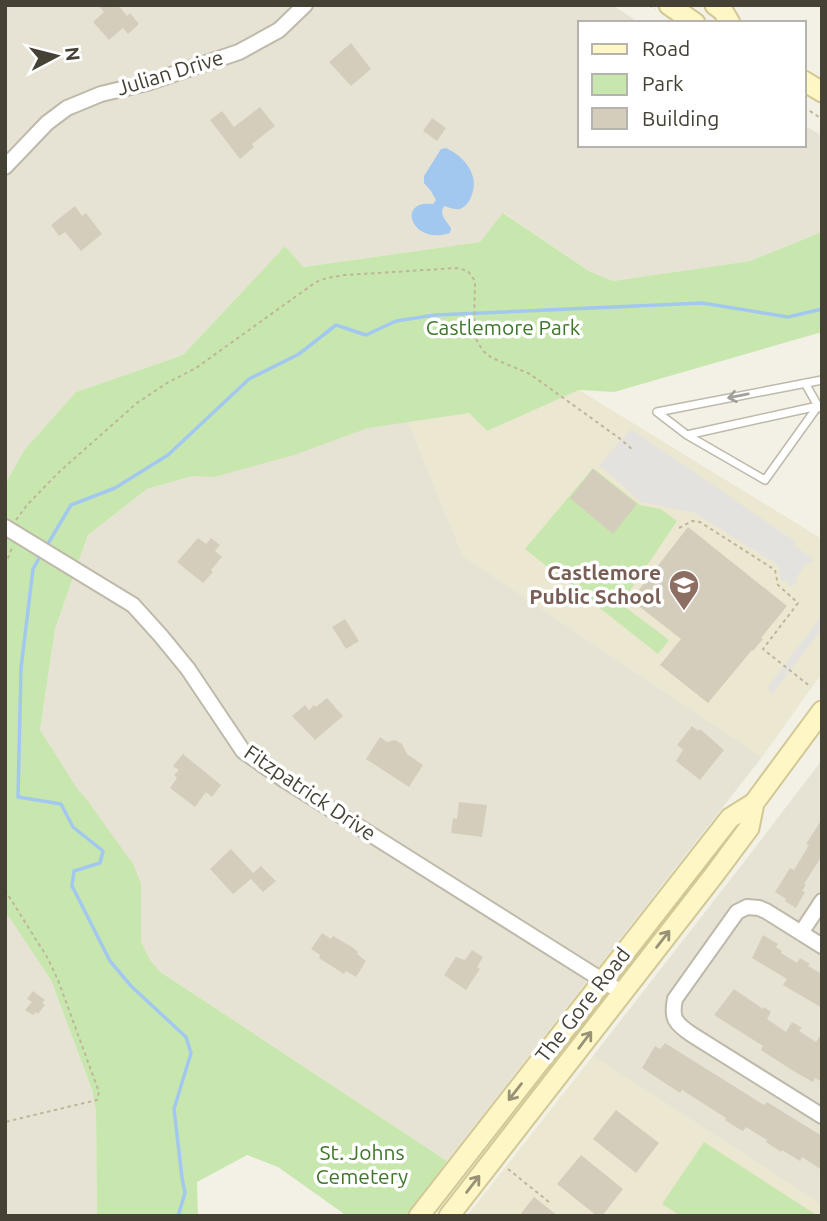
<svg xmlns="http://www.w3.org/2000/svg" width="827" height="1221" viewBox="0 0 827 1221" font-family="Ubuntu,sans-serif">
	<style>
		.residential { fill: #e7e3d4 }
		.education { fill: #ece7d0 }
		.green { fill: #c8e7af }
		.parking { fill: #e4e2de }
		.water { fill: #a3c8ef }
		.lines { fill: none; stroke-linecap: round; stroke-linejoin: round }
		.stream { stroke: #a3c8ef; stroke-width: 3.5 }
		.building { fill: #d4cdbb }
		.lane-casing { stroke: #beb9a9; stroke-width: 10 }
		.street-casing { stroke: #beb9a9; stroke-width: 18 }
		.secondary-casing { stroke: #d2c896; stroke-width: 23 }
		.path { stroke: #bfb69a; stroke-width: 2; stroke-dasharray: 3.5 3.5; stroke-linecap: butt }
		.lane { stroke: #fff; stroke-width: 7 }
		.street { stroke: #fff; stroke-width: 14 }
		.secondary { stroke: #fef6c5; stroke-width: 19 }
		.oneway { stroke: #a2a09a }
		.oneway2 { stroke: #989276 }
		.labels { text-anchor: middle; stroke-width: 7; stroke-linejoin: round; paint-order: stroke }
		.street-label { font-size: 21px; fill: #454135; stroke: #fff }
		.park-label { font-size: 21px; fill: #3e762a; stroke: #fff }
		.education-label { font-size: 21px; font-weight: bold; fill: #785e54; stroke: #fff; text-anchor: end }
	</style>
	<rect width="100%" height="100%" fill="#f3f0e6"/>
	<path class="residential" d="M5,5H612L640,23H580V145H804V125L822,136V232L750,261L613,281L589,271L504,213L480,242L302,267L285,246L183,355L76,392L25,449L5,484Z
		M406,417L463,556L762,757L447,1161L144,961L40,730L55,629L88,535L147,489Z
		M822,760V1205L593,1056L741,866Z
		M5,911L51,980L92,1090L96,1111L97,1216H5Z"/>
	<path class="education" d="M579,390L822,539V673L762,757L463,556L406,417L463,407L487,431Z
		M593,1056L822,1205V1216H467Z"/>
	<path class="green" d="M503,213L589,271L613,281L750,261L822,232V332L614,392L579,390L487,431L469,413L368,428L294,455L214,477L193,476L147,489L88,535L55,629L40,730L78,790L85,797L133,864L141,884V942L150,960L159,971L447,1161L406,1216H347L278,1167L247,1155L197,1182L198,1216H97L96,1111L92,1090L51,980L5,911V484L25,449L76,392L183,355L285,246L303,267L480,242Z
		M593,468L640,505L661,509L677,521L621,604L669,640L658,654L525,549Z
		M704,1142L818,1216H681L662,1204Z"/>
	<path class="parking" d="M631,429L796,542L792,544L814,560L806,564L796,578L797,584L789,586L788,581H781L778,565L695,513L641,502L599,465Z
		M822,615V629L772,694L768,687Z"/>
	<path class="water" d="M446,148C464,156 481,176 471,197C469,202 465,207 460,209C455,210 448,207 444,206C439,215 446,220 451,228L450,233C412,246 395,199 433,204L436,200L431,191L424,183V176L441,149Z"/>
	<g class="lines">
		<path class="stream" d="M46,547L71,505L115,488L168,455L249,379L299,354L336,325L366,335L396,321L435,315L702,303L788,317L822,309
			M42,553L33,569L21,668L18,797L61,804L73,827L103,851L100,863L74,871L72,886L110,961L131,986L186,1037L191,1053L174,1109L182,1178L185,1193L178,1216"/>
	</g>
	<path class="building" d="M98,5H118L127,16L130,13L139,24L128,34L123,28L109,40L93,22L104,12Z
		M351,43L371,69L351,86L329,62Z
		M260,107L275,126L252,144L254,147L240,159L210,120L222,111L234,127Z
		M432,118L446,128L437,141L423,131Z
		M75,206L82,216L86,213L102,234L81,251L65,232L59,236L51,225Z
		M593,469L637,504L613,534L570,498Z
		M688,527L787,606L761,638L763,639L753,651L752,650L708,703L660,665L681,639L631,600Z
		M198,538L206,544L211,538L220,545L215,551L222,557L211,570L213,572L203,583L177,562Z
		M345,619L359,641L346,649L332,627Z
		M327,698L343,716L315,740L292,716L305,705L309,710L314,705L316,707Z
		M692,726L698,731L700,729L724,750L700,780L676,761L683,750L677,745Z
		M380,737L387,742L395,740L402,744L407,754L423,765L409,787L366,759Z
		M183,754L221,785L212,797L206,792L195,807L170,788L177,778L174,775L179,770L173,766Z
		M459,802L487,805L482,837L451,833L453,818L457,819Z
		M822,819V856L804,884L806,885L802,891L805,892L796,908L785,901L786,899L775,892L790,868L794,870L809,845L806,844Z
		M231,849L253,873L261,866L276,881L263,892L251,879L233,894L210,869Z
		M322,933L331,939L333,936L340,940L352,947L358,952L357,954L366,961L356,977L346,971L344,974L319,958L320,955L311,949Z
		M763,935L778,944L776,947L782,951L781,953L797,963L800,958L810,964L808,966L822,974V1008L783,985L787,979L752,958Z
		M472,950L483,957L477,967L480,969L466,990L444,975L456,957L465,960Z
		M734,989L763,1009L764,1007L771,1012L767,1019L786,1032L792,1022L802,1028L799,1031L816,1042L822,1033V1082L815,1078L813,1082L795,1072L761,1050L763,1046L714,1015Z
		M33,991L45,1000L42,1003L45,1005L38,1014L36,1012L33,1015L25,1010L32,1002L27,999Z
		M665,1043L764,1105L767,1102L822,1136V1170L802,1157L800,1161L782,1150L781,1152L766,1142L767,1140L746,1127L743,1131L739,1129L725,1120L726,1118L682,1090L680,1093L642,1068L655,1046L660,1049Z
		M616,1110L659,1143L636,1173L593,1139Z
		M581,1155L623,1189L602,1216H597L557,1184Z
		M534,1197L558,1216H519Z"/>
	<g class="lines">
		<g class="lane-casing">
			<path id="lane" d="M822,380L657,412L687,435L765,480L818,406L822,409
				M805,383L818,406
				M687,435L818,406"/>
		</g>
		<g class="street-casing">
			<path id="street" d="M5,167L47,123L67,108L101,94L147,83L239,52L279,30L305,5
				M5,527L133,605L161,636L188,669L243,751L286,781L621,992
				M801,933L822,901
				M822,946L766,911L759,908L747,907L737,912L675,999C671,1018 675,1023 691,1034L822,1116"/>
		</g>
		<g class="secondary-casing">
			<path id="secondary" d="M669,5L695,23
				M715,5L723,11L730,23
				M804,81L822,92
				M419,1216L730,818L754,803L822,711
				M449,1216L714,875L749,828L754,803"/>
		</g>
		<path class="path" d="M649,5L655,9
			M804,107L822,119
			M16,520L27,505L59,472L137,403L167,383L196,368L316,282L327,278L345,275L457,268L468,271L475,281L474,330L477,341L483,351L492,358L530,374L619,438L633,450
			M679,528L692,521L700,522L775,570L778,585L798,603L763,649L811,687
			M5,565L12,548
			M5,890L47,957L58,980L99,1092L97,1100L5,1122
			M508,1169L549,1202"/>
		<use href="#lane" class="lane"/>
		<use href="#street" class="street"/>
		<use href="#secondary" class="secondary"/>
	</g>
	<defs><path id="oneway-shaft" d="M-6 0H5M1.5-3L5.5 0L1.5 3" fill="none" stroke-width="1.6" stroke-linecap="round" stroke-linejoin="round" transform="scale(1.75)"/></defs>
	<use class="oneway" href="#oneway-shaft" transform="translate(738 396) rotate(169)"/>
	<g class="oneway2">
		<use href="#oneway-shaft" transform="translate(663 939) rotate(-52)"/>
		<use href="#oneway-shaft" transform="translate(585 1040) rotate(-53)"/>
		<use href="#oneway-shaft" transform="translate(515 1092) rotate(128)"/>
		<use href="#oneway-shaft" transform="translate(473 1184) rotate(-52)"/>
	</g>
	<defs>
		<g id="school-pin" transform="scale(1.575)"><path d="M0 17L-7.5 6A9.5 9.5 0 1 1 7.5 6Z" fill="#8d6e63" stroke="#fff"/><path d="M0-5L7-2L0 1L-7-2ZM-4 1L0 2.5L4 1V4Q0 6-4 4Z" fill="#fff"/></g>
	</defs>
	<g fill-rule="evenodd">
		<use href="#school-pin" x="684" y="585"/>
	</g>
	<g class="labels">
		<g class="street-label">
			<text transform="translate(170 73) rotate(-17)" y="7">Julian Drive</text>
			<text transform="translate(310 793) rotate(34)" y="7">Fitzpatrick Drive</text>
			<text transform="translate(583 1005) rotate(-52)" y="7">The Gore Road</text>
		</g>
		<g class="park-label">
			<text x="503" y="335">Castlemore Park</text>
			<text x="362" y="1160">St. Johns<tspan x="362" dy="24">Cemetery</tspan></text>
		</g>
		<g class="education-label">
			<text x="661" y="580">Castlemore<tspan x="661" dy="24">Public School</tspan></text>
		</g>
	</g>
	<rect width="827" height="1221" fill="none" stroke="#454135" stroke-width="14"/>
	<rect x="578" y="21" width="228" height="126" fill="#ffffff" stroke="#b5b3ae" stroke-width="2"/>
	<rect x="592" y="44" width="35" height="10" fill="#fef6c5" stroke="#b5b3ae" stroke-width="2"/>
	<text x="642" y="56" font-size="21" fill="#454135">Road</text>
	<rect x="592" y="74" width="35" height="21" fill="#c8e7af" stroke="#b5b3ae" stroke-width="2"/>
	<text x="642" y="91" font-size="21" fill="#454135">Park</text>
	<rect x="592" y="108" width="35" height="21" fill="#d4cdbb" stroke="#b5b3ae" stroke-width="2"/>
	<text x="642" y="126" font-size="21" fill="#454135">Building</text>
	<g transform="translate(56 56) rotate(83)" stroke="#ffffff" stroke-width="5" paint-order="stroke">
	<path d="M0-5L12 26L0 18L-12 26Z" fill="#454135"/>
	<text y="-10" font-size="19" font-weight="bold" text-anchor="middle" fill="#454135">N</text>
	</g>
</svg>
